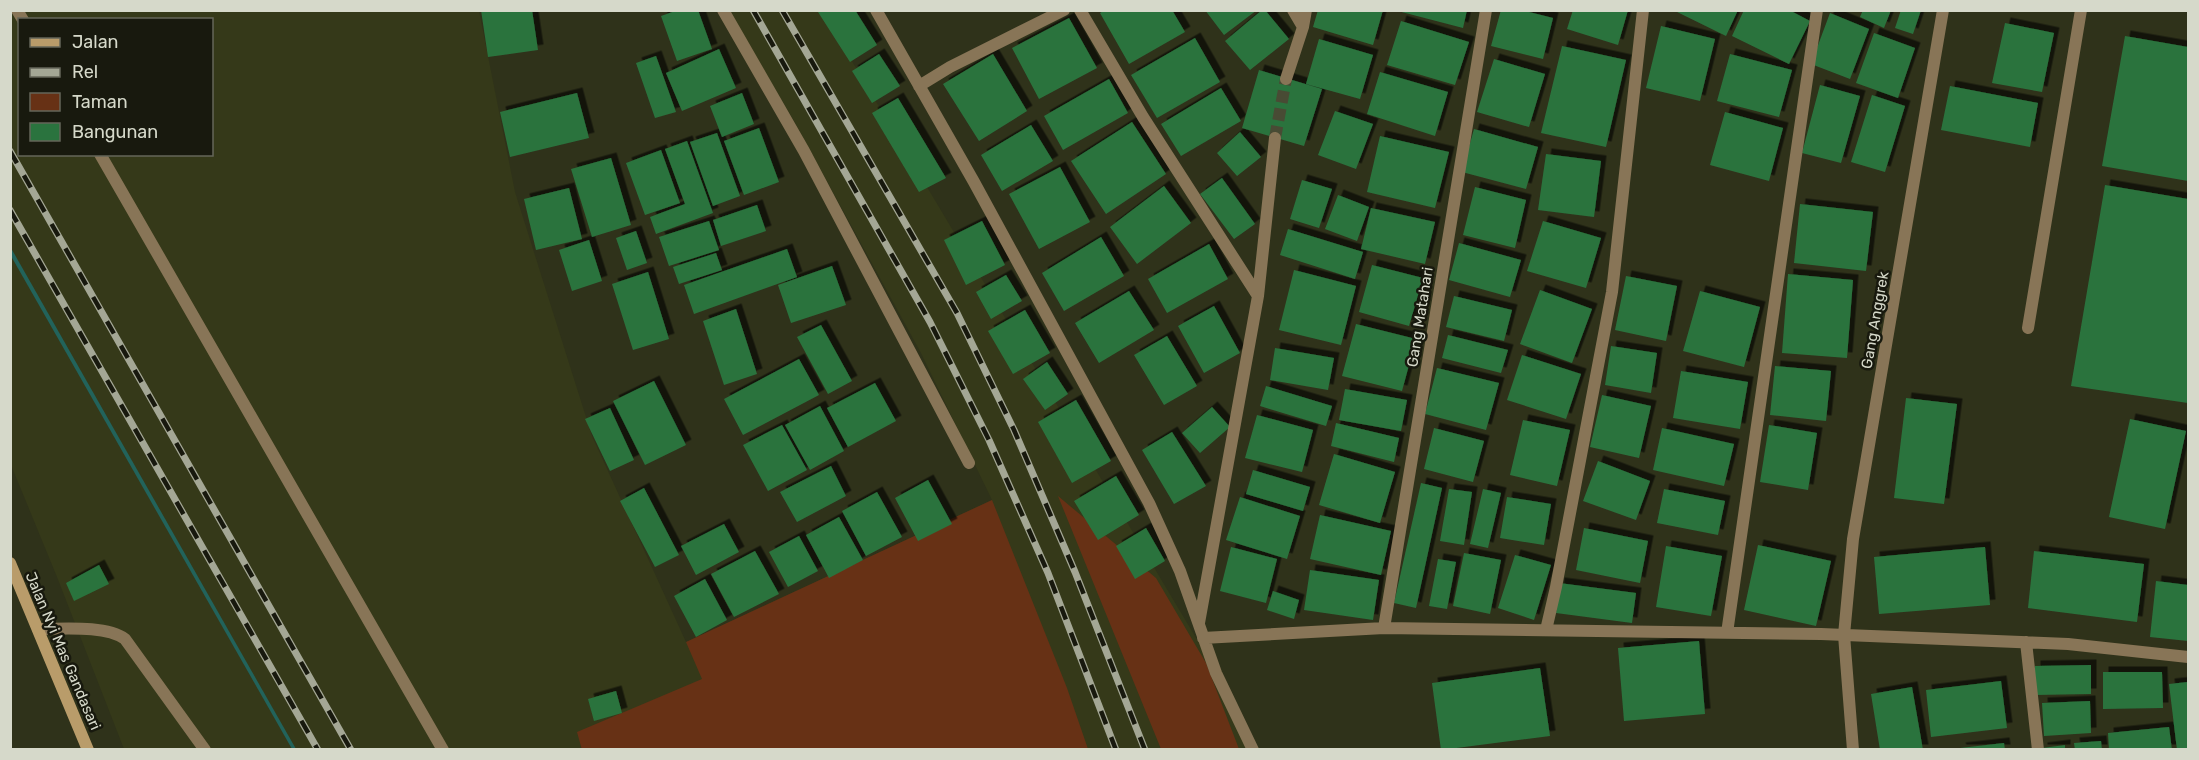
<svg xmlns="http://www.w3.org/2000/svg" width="2199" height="760" viewBox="0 0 2199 760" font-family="Rubik,sans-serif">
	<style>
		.built { fill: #353919; fill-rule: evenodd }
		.green { fill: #673115 }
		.water { fill: #22635b }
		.building { fill: #2a733e; filter: url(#shadow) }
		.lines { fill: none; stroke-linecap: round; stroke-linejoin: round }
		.street-tunnel { stroke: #484b34; stroke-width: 12; stroke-dasharray: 12 6; stroke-linecap: butt }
		.lane { stroke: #887557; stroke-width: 12 }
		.street { stroke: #887557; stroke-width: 12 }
		.secondary { stroke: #b99c6a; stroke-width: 12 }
		.rail-casing { stroke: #a4a795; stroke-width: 7 }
		.rail { stroke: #18190e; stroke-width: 4.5; stroke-dasharray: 14; stroke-linecap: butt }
		.labels { text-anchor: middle; stroke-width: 5; stroke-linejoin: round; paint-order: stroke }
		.street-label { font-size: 15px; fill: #d6d9ca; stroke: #18190e }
	</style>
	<defs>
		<filter id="shadow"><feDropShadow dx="5.5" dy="-5.5" stdDeviation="0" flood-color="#0009"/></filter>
	</defs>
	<rect width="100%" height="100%" fill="#2f321a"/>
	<path class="built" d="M10,11H479L515,192L592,436L686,642L992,500L921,353L794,121L729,11H822L1211,663L1254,749H124L57,577L11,465ZM20,20H212V154H20Z"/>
	<path class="green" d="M1058,496L1156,578L1206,663L1239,749H1161Z
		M992,500L1067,688L1088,749L582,750L577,732L702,679L686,642Z"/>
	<path class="water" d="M11,248L296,749H292L11,256Z"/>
	<path class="building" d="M481,10H532L538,50L488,57Z
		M678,10H698L712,49L677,61L661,16Z
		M821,10H855L877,45L850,62L818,12Z
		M1105,10H1172L1185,32L1129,64L1100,13Z
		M1205,10H1257L1224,35Z
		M1262,10H1265L1289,39L1250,70L1225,41Z
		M1318,10H1383L1373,45L1313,27Z
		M1394,10H1467L1463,28Z
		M1501,10H1521L1553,18L1543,59L1491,46Z
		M1573,10H1628L1618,45L1567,29Z
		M1673,10H1738L1726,36Z
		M1744,10H1789L1810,21L1789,64L1732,36Z
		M1863,10H1891L1884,28L1860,17Z
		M1901,10H1921L1913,34L1895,28Z
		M1830,13L1869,29L1850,79L1811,64Z
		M1069,18L1097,68L1039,99L1012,48Z
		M1401,21L1469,42L1455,85L1387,65Z
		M2005,23L2054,33L2042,92L1992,83Z
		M1661,26L1715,39L1700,101L1646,88Z
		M1874,33L1915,48L1898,98L1856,83Z
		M2125,36L2188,47V181L2102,166Z
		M1195,38L1220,82L1157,118L1131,75Z
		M1319,39L1373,55L1360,99L1306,84Z
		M1562,46L1626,60L1606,147L1541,133Z
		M719,49L736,88L682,111L666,73Z
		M879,54L900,86L872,103L852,71Z
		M993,54L1027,111L979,141L943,84Z
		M1730,54L1792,70L1779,117L1717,101Z
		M656,56L676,112L655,118L636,63Z
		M1494,59L1545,74L1529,127L1477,112Z
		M1259,70L1322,89L1304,146L1242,128Z
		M1380,72L1448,92L1435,136L1367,114Z
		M1109,79L1128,113L1063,150L1044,116Z
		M1820,85L1860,96L1841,163L1802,153Z
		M1950,86L2038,103L2030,147L1941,130Z
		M1221,88L1241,121L1181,156L1161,124Z
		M577,93L589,138L510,157L500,112Z
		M742,93L754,124L722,137L710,106Z
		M1872,95L1905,106L1885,172L1851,162Z
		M898,98L946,178L919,192L872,113Z
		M1335,111L1373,124L1356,169L1318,155Z
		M1725,112L1783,128L1769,181L1710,165Z
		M1132,122L1166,174L1106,214L1071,161Z
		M1031,125L1053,161L1002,191L981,155Z
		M759,128L779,182L744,195L724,141Z
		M1474,129L1538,147L1526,189L1462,172Z
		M1240,132L1261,157L1237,176L1217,153Z
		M717,133L740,196L713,206L690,142Z
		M1380,136L1449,152L1435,208L1367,192Z
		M687,141L713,213L656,234L650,217L685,204L665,149Z
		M661,150L680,203L645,215L626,163Z
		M1546,154L1601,161L1594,217L1538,210Z
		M611,158L631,225L592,237L571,169Z
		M1060,167L1090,222L1039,249L1009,194Z
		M1222,178L1255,224L1234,239L1200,194Z
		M1302,180L1332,189L1319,228L1290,219Z
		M2105,185L2188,199V403L2071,386Z
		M1164,186L1191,223L1137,264L1110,227Z
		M1475,187L1526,200L1515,248L1463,235Z
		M569,188L582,239L536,250L524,199Z
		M1338,195L1369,207L1357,241L1325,229Z
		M1800,204L1873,212L1866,271L1794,263Z
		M757,205L766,231L721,246L713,220Z
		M1371,208L1435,222L1425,264L1361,249Z
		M709,221L719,250L669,266L659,237Z
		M982,221L1005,265L966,285L944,240Z
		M1543,221L1601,238L1586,288L1527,271Z
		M1288,229L1363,252L1355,279L1280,255Z
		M636,231L647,263L627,270L616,238Z
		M1101,237L1124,276L1064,311L1042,273Z
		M589,240L602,281L572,291L559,250Z
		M1459,243L1521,260L1510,297L1449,280Z
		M1209,244L1228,279L1167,313L1148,279Z
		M787,249L797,277L694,314L684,285Z
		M716,253L722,270L679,284L673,267Z
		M1372,265L1423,278L1409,326L1359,312Z
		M832,266L846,305L791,323L778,285Z
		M1294,270L1356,286L1341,345L1279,330Z
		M648,272L669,339L633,350L612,284Z
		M1788,274L1853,280L1847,358L1782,353Z
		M1006,275L1022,301L991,319L976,292Z
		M1626,276L1677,286L1666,341L1615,330Z
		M1540,290L1592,309L1572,363L1520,344Z
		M1129,291L1154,330L1099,363L1075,323Z
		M1700,291L1760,307L1744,367L1683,351Z
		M1454,296L1512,310L1504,341L1446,327Z
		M1214,306L1240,353L1204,373L1178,326Z
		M736,309L757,374L724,385L703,321Z
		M1025,310L1050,353L1013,374L988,331Z
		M1356,324L1416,339L1402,391L1342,376Z
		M821,325L852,381L828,394L797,337Z
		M1448,335L1508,350L1501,373L1442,358Z
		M1167,336L1197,386L1164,405L1134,355Z
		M1611,346L1657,353L1651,393L1605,385Z
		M1275,348L1334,358L1328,390L1270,380Z
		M1522,355L1581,374L1566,419L1507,400Z
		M799,359L819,395L743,435L724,399Z
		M1047,362L1068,394L1045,410L1023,379Z
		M1775,366L1831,371L1826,421L1770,415Z
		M1437,368L1499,383L1486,430L1425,414Z
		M1681,371L1748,382L1740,429L1673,418Z
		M654,381L686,445L645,465L613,401Z
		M875,383L896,421L848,447L827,408Z
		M1266,386L1332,406L1326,426L1260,406Z
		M1345,389L1407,400L1401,431L1339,420Z
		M1602,395L1651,406L1639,458L1590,447Z
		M1906,398L1957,404L1944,504L1894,498Z
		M1076,400L1111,461L1072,483L1038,422Z
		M820,406L844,451L810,470L785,425Z
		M1212,407L1230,427L1200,453L1182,433Z
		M610,408L634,460L610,471L585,419Z
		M1257,415L1313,430L1302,472L1245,458Z
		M2130,419L2186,431L2165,529L2109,517Z
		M1523,420L1570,430L1557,486L1510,475Z
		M1336,423L1399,438L1394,462L1331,446Z
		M782,425L807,470L768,491L743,445Z
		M1769,425L1817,433L1808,490L1760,482Z
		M1434,428L1484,441L1473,482L1424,469Z
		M1662,428L1734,444L1724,486L1653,470Z
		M1172,432L1206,486L1174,504L1142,450Z
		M1334,454L1395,472L1380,523L1319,505Z
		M1598,461L1650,481L1636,520L1583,501Z
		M831,466L846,496L797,522L780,492Z
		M1253,470L1310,487L1303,511L1246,494Z
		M1116,476L1139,515L1098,540L1074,501Z
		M928,480L952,524L918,541L895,498Z
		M1421,483L1442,488L1416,608L1394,603Z
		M644,488L679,555L655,567L620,501Z
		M1449,489L1472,492L1464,545L1440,541Z
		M1483,489L1501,493L1488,548L1470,544Z
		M1664,489L1725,501L1718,535L1657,523Z
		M877,492L902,537L866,556L842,511Z
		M1240,497L1300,516L1287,559L1226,540Z
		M1507,497L1551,504L1544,545L1500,538Z
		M1320,515L1391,531L1381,575L1310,559Z
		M839,517L863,560L829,578L806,535Z
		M724,524L739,552L696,575L681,546Z
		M1146,528L1165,561L1135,579L1116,546Z
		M1584,528L1648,541L1640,583L1576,570Z
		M799,536L818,571L788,587L769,552Z
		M1758,545L1831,561L1816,626L1744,610Z
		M1666,546L1722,556L1711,616L1656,607Z
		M1231,547L1277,559L1266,603L1220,591Z
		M1985,547L1990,605L1879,614L1874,557Z
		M755,551L779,594L734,617L711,574Z
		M2034,551L2144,564L2137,622L2028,608Z
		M1464,553L1501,560L1490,614L1453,606Z
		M1515,555L1551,565L1534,620L1498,608Z
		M1438,559L1456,562L1447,609L1429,606Z
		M99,565L109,584L74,601L66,583Z
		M1310,570L1379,580L1373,620L1304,610Z
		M705,579L727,620L696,637L674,596Z
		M2156,581L2188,585V641L2150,637Z
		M1559,583L1636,593L1632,623L1556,613Z
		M1273,591L1299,600L1294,619L1267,610Z
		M1699,641L1705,714L1624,721L1618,648Z
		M2091,665V694L2035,695V666Z
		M1540,668L1550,736L1441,750L1432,683Z
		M2103,672H2162L2163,708L2103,709Z
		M2001,681L2007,728L1931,737L1926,690Z
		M2188,682V750H2177L2169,684Z
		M1912,687L1923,750H1880L1871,694Z
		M616,691L622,713L594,721L588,699Z
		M2090,701L2091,733L2044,736L2042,703Z
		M2169,727L2172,750H2109L2108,733Z
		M2101,741L2102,750H2075L2074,743Z
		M2004,743L2005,750H1961L1960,748Z
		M2065,745V750H2042V748Z"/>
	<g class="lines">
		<path class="street-tunnel" d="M1275,138L1286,79"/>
		<path class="lane" d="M17,10L23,20
			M100,154L443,750
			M38,629C62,629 106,625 125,639L205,750"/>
		<path class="street" d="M723,10L804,151L969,463
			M876,10L974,182L1149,503L1180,571L1216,673L1253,750
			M1080,10L1143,117L1258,296
			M1293,10L1303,27
			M1286,79L1303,27L1306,10
			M919,86L950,67L1064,10
			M2028,328L2081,10
			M1199,623L1258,296L1275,138
			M1384,628L1486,10
			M1546,630L1556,587L1612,292L1643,10
			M1727,633L1817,10
			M1203,638L1384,628L1821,634L2068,644L2188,657
			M2026,642L2038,750
			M1853,750L1844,635L1853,539L1943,10"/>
		<path class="secondary" d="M10,563L88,750"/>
		<g class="rail-casing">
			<path id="rail" d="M753,10L930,322L989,440L1048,573L1116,750
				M782,10L957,313L1014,430L1075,572L1145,750
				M10,151L351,750
				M10,210L318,750"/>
		</g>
		<use href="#rail" class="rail"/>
	</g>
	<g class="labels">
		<g class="street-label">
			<text transform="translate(1420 317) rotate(-81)" y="5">Gang Matahari</text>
			<text transform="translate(1875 320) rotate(-80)" y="5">Gang Anggrek</text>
			<text transform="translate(63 651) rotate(67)" y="5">Jalan Nyi Mas Gandasari</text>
		</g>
	</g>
	<rect width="2199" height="760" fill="none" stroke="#d6d9ca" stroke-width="24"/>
	<rect x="18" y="18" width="195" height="138" fill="#18190e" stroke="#646659" stroke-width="1.5"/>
	<rect x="30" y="38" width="30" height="9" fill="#b99c6a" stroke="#646659" stroke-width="1.5"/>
	<text x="72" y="48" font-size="18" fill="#d6d9ca">Jalan</text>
	<rect x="30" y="68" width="30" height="9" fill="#a4a795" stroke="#646659" stroke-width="1.5"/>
	<text x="72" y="78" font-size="18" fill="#d6d9ca">Rel</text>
	<rect x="30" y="93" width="30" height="18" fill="#673115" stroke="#646659" stroke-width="1.5"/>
	<text x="72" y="108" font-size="18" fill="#d6d9ca">Taman</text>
	<rect x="30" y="123" width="30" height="18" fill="#2a733e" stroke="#646659" stroke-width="1.5"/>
	<text x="72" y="138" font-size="18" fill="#d6d9ca">Bangunan</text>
</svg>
